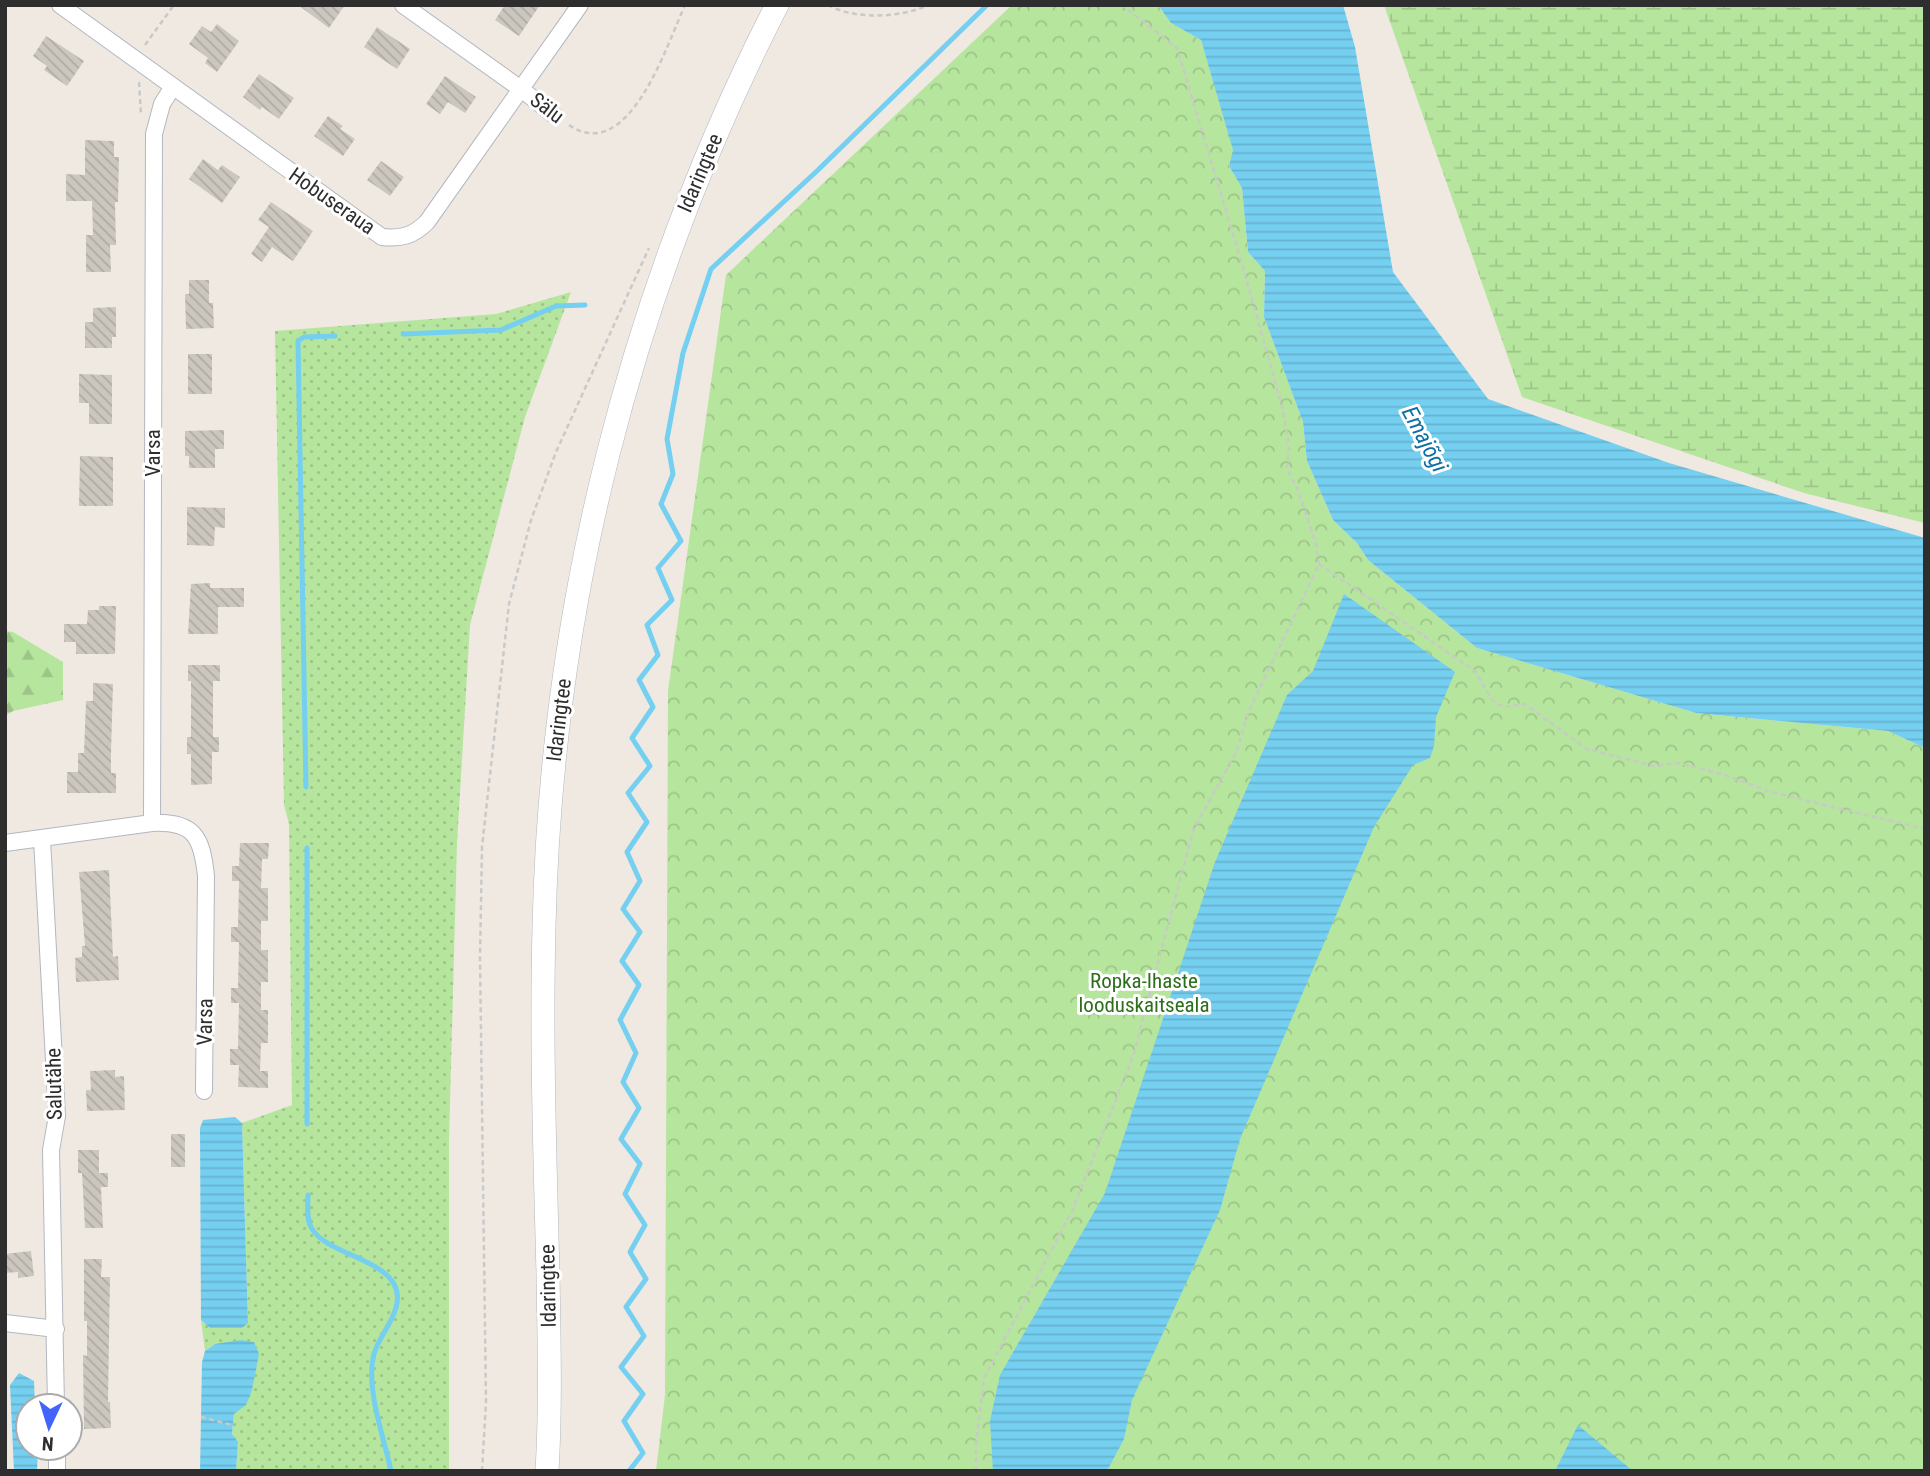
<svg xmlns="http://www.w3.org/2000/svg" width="1930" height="1476" viewBox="0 0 1930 1476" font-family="'Roboto Condensed',sans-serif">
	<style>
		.grass { fill: url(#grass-dots) }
		.forest { fill: url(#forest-firs) }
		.wetland { fill: url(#wetland-marsh) }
		.park { fill: url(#park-crowns) }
		.water { fill: url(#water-rules) }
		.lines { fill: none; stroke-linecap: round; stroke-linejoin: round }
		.stream { stroke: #75cff0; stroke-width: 5 }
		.building { fill: url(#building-back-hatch) }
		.street-casing { stroke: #b4b7c1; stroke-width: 18 }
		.secondary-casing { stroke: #b4b7c1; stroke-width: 24 }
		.path { stroke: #c9c9c9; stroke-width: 2.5; stroke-dasharray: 5 3.5; stroke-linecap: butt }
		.street { stroke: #fff; stroke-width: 16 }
		.secondary { stroke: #fff; stroke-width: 23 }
		.labels { text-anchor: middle; stroke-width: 6; stroke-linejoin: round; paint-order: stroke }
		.street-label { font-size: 21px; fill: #2e2e2e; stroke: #fff }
		.park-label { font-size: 21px; fill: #2c6e1b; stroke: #fff }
		.water-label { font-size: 23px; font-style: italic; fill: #0d6fa3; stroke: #fff }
	</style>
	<defs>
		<pattern id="grass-dots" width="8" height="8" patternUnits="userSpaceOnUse" patternTransform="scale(1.75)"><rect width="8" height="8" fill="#b6e59e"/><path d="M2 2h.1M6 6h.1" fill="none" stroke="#9dc588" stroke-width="1.8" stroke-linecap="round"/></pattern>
		<pattern id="forest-firs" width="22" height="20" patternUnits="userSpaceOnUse" patternTransform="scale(1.75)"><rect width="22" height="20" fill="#b6e59e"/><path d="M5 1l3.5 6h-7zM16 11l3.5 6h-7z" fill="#9dc588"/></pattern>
		<pattern id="wetland-marsh" width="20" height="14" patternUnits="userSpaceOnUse" patternTransform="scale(1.75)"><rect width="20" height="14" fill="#b6e59e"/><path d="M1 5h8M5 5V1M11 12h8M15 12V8" fill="none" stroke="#9dc588"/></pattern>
		<pattern id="park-crowns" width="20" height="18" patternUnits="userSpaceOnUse" patternTransform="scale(1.75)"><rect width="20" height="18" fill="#b6e59e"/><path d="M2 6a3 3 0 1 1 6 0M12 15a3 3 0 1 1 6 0" fill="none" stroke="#9dc588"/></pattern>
		<pattern id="water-rules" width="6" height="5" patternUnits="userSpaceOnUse" patternTransform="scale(1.75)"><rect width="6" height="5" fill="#75cff0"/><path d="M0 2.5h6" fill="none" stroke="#66b2ce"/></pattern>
		<pattern id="building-back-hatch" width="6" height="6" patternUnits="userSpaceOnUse" patternTransform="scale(1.75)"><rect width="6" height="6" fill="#cbc7bf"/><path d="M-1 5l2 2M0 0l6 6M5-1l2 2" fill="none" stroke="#afaba4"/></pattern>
	</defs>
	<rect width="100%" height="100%" fill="#efe9e1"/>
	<path class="grass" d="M571,292L525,417L470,625L457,843L449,1140V1471H236L238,1442L232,1434L234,1414L215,1344L205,1351L201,1320L210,1328L248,1323L242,1123L292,1105L289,824L284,805L275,331L496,314Z"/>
	<path class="forest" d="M5,631L13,632L63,662V700L13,711L5,716Z"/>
	<path class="wetland" d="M1384,5H1925V523L1804,493L1522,397Z"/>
	<path class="park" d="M1012,5H1158L1171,23L1201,40L1234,150L1229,166L1242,188L1248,252L1265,271L1264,317L1303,422L1307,461L1333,520L1357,543L1368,560L1477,648L1696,713L1888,731L1925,748V1471H656L665,1395L668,691L726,275Z"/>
	<path class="water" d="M1158,5H1343L1355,47L1393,272L1488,399L1669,463L1925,538V748L1888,731L1696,713L1477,648L1368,560L1357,543L1333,520L1307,461L1303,422L1264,317L1265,271L1248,252L1242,188L1229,166L1233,150L1201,40L1171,23Z
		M1344,594L1455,672L1436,717L1434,746L1430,758L1413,765L1374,827L1240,1139L1220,1210L1132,1400L1124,1439L1107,1471H993L990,1421L1000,1375L1105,1193L1215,862L1287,695L1313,671Z
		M235,1117L242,1123L248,1323L242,1328H210L201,1320L200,1128L203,1120Z
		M241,1340L254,1342L259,1354L252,1390L246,1405L234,1414L232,1434L238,1442L236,1471H200L202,1362L205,1351L215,1344Z
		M19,1373L34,1381L35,1406H28V1448H38L37,1471H14L10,1385Z
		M1578,1425L1633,1471H1555Z"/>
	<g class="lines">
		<path class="stream" d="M403,334L501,330L556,306L585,305
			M306,787L298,341L304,337L335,336
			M307,848V1124
			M308,1195C308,1205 306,1218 311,1227C323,1252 380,1258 394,1284C407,1308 380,1332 374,1354C365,1388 384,1437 391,1471
			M629,1471L643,1453L624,1421L643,1394L621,1367L644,1336L626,1307L646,1279L630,1252L645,1225L625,1194L640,1164L621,1139L639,1108L623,1082L636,1053L620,1020L639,985L622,961L640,932L623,909L640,881L627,852L647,822L628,793L650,766L632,738L653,707L639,680L658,655L647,625L672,600L658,568L681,541L661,504L673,474L667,439L683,353L711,269L818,170L987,5"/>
	</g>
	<path class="building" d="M298,5H345L329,28Z
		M505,5H540L519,36L495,20Z
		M217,24L239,41L217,72L205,63L208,58L189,44L202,26L211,32Z
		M377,27L410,49L397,69L364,47Z
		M46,36L84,61L67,86L44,70L47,66L33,56Z
		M259,74L294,98L279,119L262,107L260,110L243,97Z
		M445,76L476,97L465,113L448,102L440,114L426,104Z
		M328,116L343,126L340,129L355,139L343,156L314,136Z
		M85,140L114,141V157H119L118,202H115L116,245H110L111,272H86V235H93L92,201H66V174L85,175Z
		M203,159L218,170L222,165L240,177L222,203L189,179Z
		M381,161L404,177L390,196L367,180Z
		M271,202L313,231L293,261L272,247L262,262L251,254L269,227L258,220Z
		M189,280H209V303H213L214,328L186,329L185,294H189Z
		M116,307V337H112V348H85V322H93V308Z
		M188,354H212V394H188Z
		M79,374L112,375V424H89V403H79Z
		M224,430V449H215V468H189V456H185V431Z
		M80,456L113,457V506H79Z
		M187,507L225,508V528L215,527L214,546L187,545Z
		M210,583V588H244V607H218V634H188L191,584Z
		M99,606H116L115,654H76V642H64V624H87L88,610H99Z
		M188,665H220V681H213V737H219V752H212V784L191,785V754H187V737H191V681H188Z
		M93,683L113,684L111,753V773H116V793H67V772H78V753H84L86,701H93Z
		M240,843H269L268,859H262L261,888H268V921H261V950H268V982H261V1010H268V1043H261L260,1071H268V1088L238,1087L239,1065H230V1049H238L239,1003H231V988H238L239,942H231V927H238L239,881H232V866H239Z
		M109,870L113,957L118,956L119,980L76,982L75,958L82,957V946H85L79,872Z
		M115,1070V1077L124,1076L125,1110L87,1111L86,1090H91L90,1071Z
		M171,1134H185V1167H171Z
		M78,1150H99V1173H108V1187H101L103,1228H85L82,1173H78Z
		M31,1251L34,1276L18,1278V1272L5,1273V1254Z
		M84,1259H102L101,1277H110L108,1402H110L111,1428L84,1429L83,1355L87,1356V1321H84Z"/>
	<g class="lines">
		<g class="street-casing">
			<path id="street" d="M60,5L382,237C401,239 413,236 427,222L580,5
				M403,5L521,89L554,115
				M152,823C195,821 202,838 206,876L204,1091
				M42,839L57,1116L51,1150L56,1406
				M5,843L152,823L154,134L162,104L172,88
				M5,1323L56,1329
				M57,1448V1471"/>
		</g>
		<g class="secondary-casing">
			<path id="secondary" d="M547,1471C551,1405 549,1340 548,1274C545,1159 541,1043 544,927C551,607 631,290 777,5"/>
		</g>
		<path class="path" d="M828,5C855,20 901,18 928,5
			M145,45L174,5
			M139,82L141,114
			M569,125C629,166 667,44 685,5
			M1319,564L1475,671L1492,700L1503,707L1525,704L1587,749L1654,766L1679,763L1722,774L1771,792L1925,829
			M201,1417L232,1425
			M482,1471L486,1402L480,958L482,847L509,604L531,520L556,452L649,248
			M976,1471V1442L984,1378L1072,1211L1133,1056L1194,828L1236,753L1248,713L1319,564L1316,544L1298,490L1287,469L1289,448L1283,410L1242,264L1177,48L1122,5"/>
		<use href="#street" class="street"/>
		<use href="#secondary" class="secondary"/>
	</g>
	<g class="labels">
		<g class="street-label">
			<text transform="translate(547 108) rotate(37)" y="7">Sälu</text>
			<text transform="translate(700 173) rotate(-67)" y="7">Idaringtee</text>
			<text transform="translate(332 201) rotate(35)" y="7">Hobuseraua</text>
			<text transform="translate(153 453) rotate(-90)" y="7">Varsa</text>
			<text transform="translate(559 720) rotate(-83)" y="7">Idaringtee</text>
			<text transform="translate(205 1022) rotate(-89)" y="7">Varsa</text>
			<text transform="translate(54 1084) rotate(-91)" y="7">Salutähe</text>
			<text transform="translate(548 1286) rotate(-91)" y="7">Idaringtee</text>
		</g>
		<g class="park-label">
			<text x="1144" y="988">Ropka-Ihaste<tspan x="1144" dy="24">looduskaitseala</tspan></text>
		</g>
		<g class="water-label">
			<text transform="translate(1425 439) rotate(62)" y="8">Emajõgi</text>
		</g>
	</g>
	<rect width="1930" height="1476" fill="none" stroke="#2e2e2e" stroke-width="14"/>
	<g transform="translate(49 1427) rotate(184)"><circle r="33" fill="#ffffff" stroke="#ababab" stroke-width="2"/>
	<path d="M0-5L12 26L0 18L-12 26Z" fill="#4264fb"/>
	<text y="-10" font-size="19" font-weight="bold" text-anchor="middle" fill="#2e2e2e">N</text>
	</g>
</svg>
